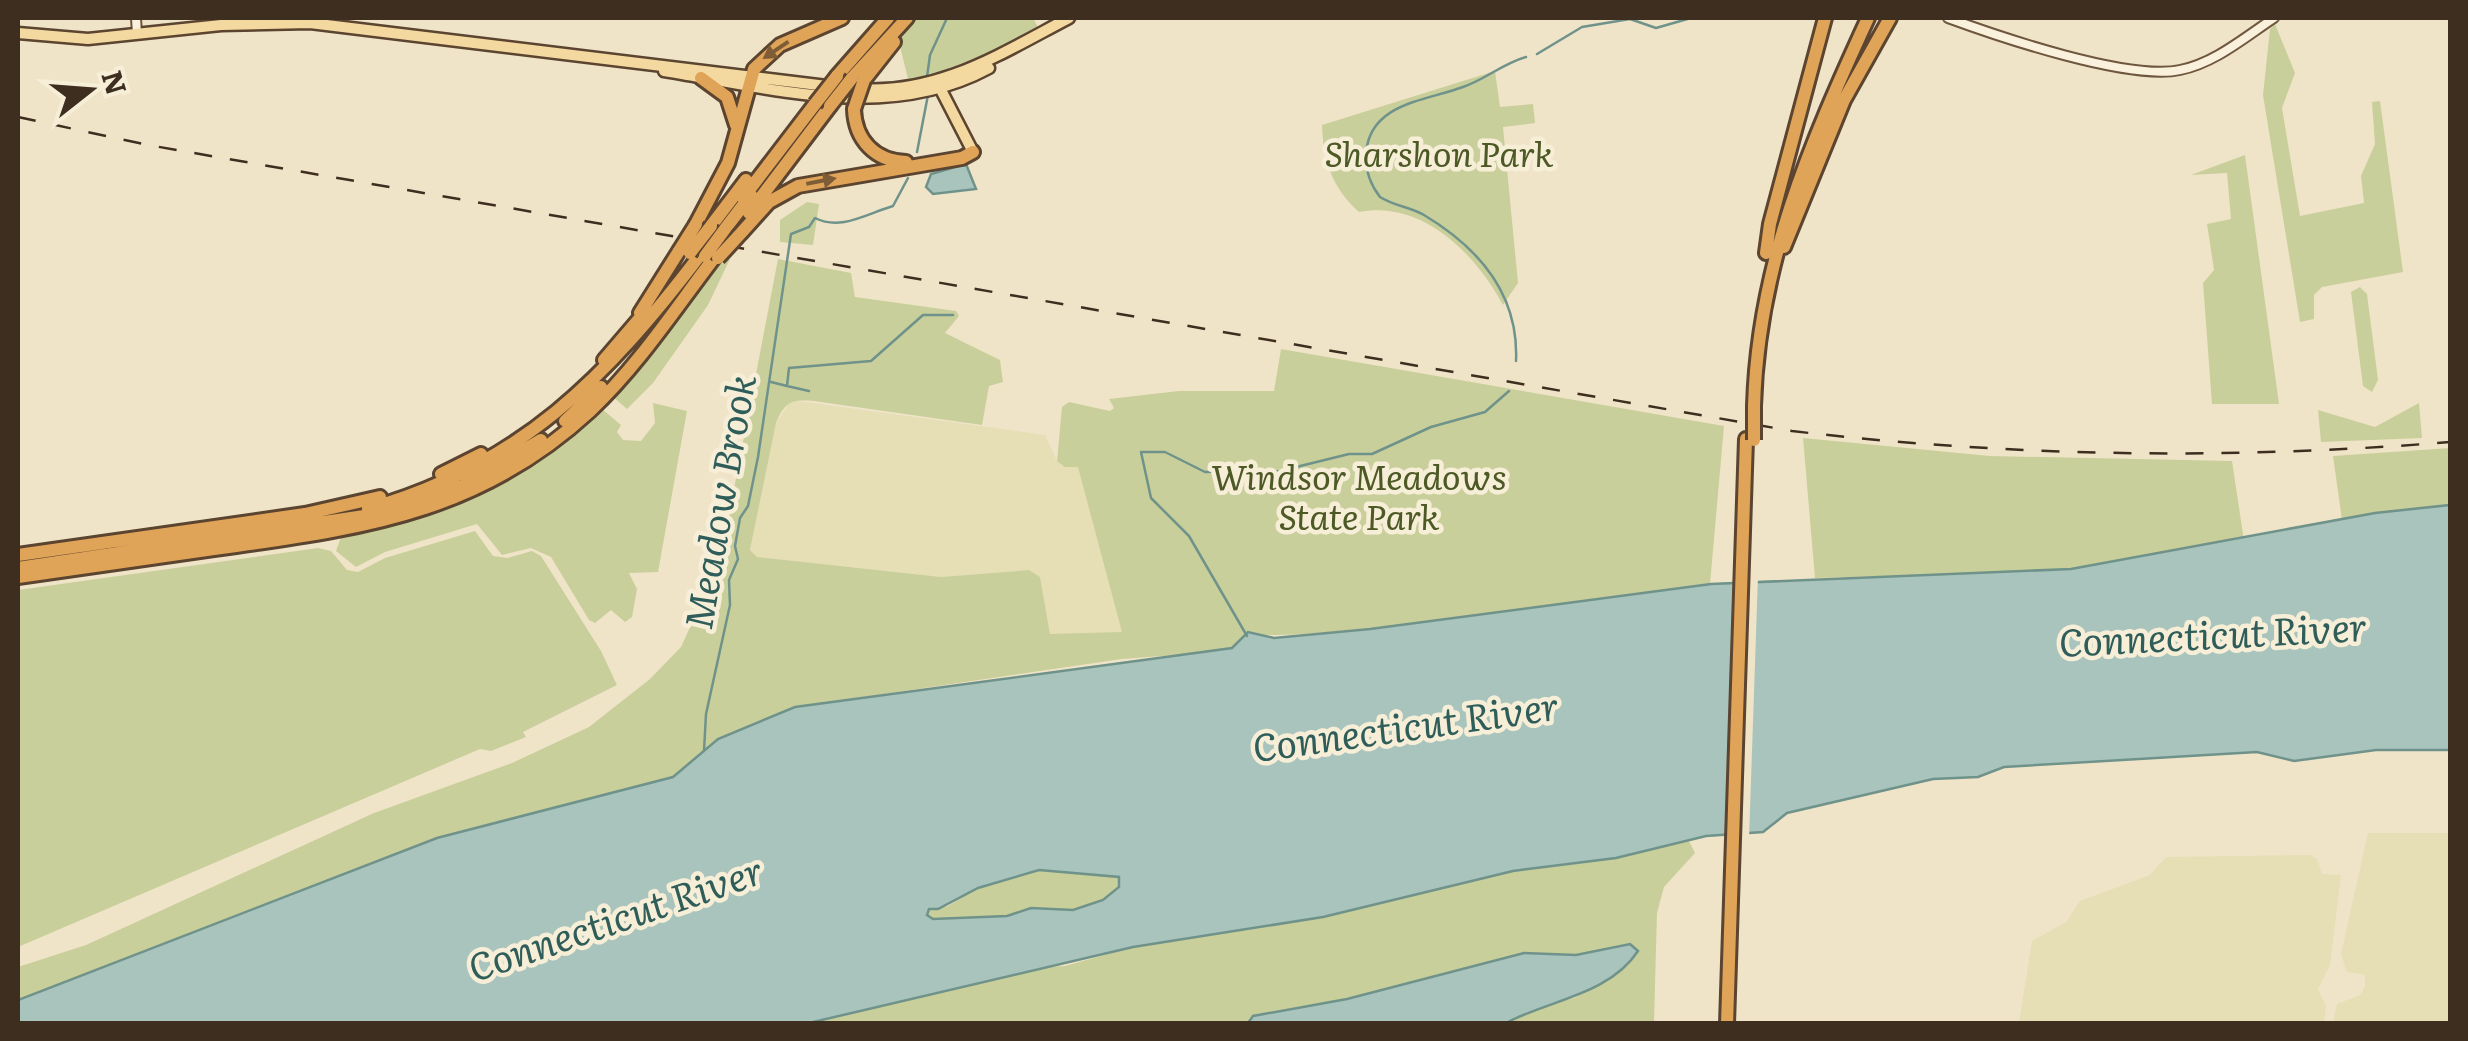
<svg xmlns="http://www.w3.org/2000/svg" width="2468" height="1041" viewBox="0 0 2468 1041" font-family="Literata,serif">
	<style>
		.farmland { fill: #e6deb5 }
		.green { fill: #c9cf9b }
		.water { fill: #a9c4bc; stroke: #6f938a; stroke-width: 2.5; fill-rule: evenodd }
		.pier { fill: #f0e4c8 }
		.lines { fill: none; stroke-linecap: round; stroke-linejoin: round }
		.stream { stroke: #6f938a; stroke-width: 2.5 }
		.secondary-casing { stroke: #6f573f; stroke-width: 12 }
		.primary-casing { stroke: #5b4430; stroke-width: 15 }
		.highway-casing { stroke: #5b4430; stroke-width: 18 }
		.secondary { stroke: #faf1dc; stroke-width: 8 }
		.primary { stroke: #f3d9a0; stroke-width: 10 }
		.highway { stroke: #e0a458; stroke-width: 12 }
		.rail { stroke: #3d2e20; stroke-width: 2.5; stroke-dasharray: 18 18; stroke-linecap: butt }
		.highway-bridge-casing { stroke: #5b4430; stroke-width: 18; stroke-linecap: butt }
		.highway-bridge { stroke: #e0a458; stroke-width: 12 }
		.oneway { fill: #7e5d36 }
		.labels { text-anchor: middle; stroke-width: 9; stroke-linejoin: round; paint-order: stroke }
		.park-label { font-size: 35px; font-style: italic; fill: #4d5a26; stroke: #f7eed8 }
		.water-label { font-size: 38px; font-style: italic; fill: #2f5d5a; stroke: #f7eed8 }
	</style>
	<rect width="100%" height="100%" fill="#f0e4c8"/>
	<path class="farmland" d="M791,400L1045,435L1057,461L1079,467L1129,632L1059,637L1050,634L1040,577L1029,570L941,577L757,557L750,550L776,423Z
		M2368,833H2450V1023H2333L2337,1004L2360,995L2365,987V975L2347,972L2341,954Z
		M2310,855L2317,859L2322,874L2341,875L2330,965L2318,989L2326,1006L2324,1023H2019L2032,941L2066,922L2080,901L2150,875L2166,857Z"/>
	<path class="green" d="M893,18H1033L1039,29L949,76L909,83Z
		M2275,24L2295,73L2282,108L2300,216L2364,203L2361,176L2375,144L2372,102L2380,101L2403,272L2322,287L2314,295V319L2300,322L2263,95L2270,29Z
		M1495,71L1500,107L1533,104L1535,123L1503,127L1518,283L1503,305C1475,253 1422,200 1359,212C1332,188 1323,160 1322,125Z
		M2245,155L2279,404H2212L2203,283L2214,270L2207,224L2231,219L2227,173L2191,175Z
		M807,202L819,204L813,245L780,242V220Z
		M725,258L730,259L708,305L653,383L627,409L613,397Z
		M778,259L851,273L855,297L956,311L959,316L945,333L1000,360L1003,382L989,386L982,425L814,401C792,399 785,401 776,423L750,550L757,557L941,577L1029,570L1040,577L1050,634L1122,632L1078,467H1065L1057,461L1062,407L1069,402L1110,411L1114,408L1109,399L1179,391H1274L1281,349L1724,426L1710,584C1652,590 1272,649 1250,632L1238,646C1201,654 1160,656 1122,659L795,707L718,739L673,777L437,838L18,1000V967L86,945L374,813L512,763L589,727L650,679L681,647L720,562Z
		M2360,287L2367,294L2378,380L2372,392L2363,386L2351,292Z
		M653,403L687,411L658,572L629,573L637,589L632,617L625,622L611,610L595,623L589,620L551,557L531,548L502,555L477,524L385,552L356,567L336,551L341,537C441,520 527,477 602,409L621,425L617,432L623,440L641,441L655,423Z
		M2419,403L2422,438L2321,442L2318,410L2375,427Z
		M1803,438L1990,456L2232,461L2244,541L2057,571L1815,578Z
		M2450,448V505L2342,520L2333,456Z
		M475,531L493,556L507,558L532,551L541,556L601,651L617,685L523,732L526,737L491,751L480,749L18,947V590L318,548L331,551L347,570L358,572L385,558Z
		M1688,839L1695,853L1664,887L1657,913L1654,1023H1502L1529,1009L1574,998L1614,976L1624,967L1630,944L1576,955L1524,953L1347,999L1253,1016L1248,1023L809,1024L1031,968L1065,966L1133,947L1323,917L1513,871L1616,858Z
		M1039,870L1119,877V887L1103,900L1073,910L1031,908L1007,916L933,919L927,915L929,909L948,906L978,888Z"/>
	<path class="water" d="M966,164L976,189L933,194L926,187L931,174Z
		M2450,505V750H2376L2294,761L2257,752L2004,767L1978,777L1933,779L1787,813L1763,832L1706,836L1616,858L1513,871L1323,917L1133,947L809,1023L18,1024V1000L437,838L673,777L718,739L795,707L1232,648L1248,632L1274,638L1370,629L1711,584L2071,569L2375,513ZM1039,870L1119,877V887L1103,900L1073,910L1031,908L1007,916L933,919L927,915L929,909H938L978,888Z
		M1630,944L1638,951C1609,995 1549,1000 1506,1023H1248L1253,1016L1347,999L1524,953L1576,955Z"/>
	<path class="pier" d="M1758,576L1749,839L1729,841L1738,577Z"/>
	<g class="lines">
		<path class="stream" d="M1537,54L1582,27L1630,19L1656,28L1691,18
			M927,77L930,55L947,18
			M917,152L928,95
			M1516,361C1519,295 1479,248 1424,215C1410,207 1394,206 1380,197C1370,184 1365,169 1366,153C1370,103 1425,101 1463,87C1486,79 1502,64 1526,57
			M771,382L787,386L789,368L871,361L923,315H953
			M787,386L809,391
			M1247,636L1189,536L1151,498L1141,452H1165L1205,472L1280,471L1349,454H1372L1431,427L1485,412L1509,391
			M704,751L706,714L730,605L729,580L738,559L735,546L740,518L748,506L758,457L791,234L809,227L815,218C841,231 866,214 893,206L908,178"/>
		<g class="secondary-casing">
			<path id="secondary" d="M136,18L137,34
				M1948,18C2000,37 2129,81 2180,70C2215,63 2245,37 2274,18"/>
		</g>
		<g class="primary-casing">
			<path id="primary" d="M18,33L88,39L221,25L310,23L835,87
				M664,71C772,88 887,123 989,68
				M939,86L973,152
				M857,89C938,95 1000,54 1069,18"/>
		</g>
		<g class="highway-casing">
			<path id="highway" d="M837,76L888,18
				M701,78L727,97L736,125
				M852,78L907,18
				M864,80L894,42
				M854,109C855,140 875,161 906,162
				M743,198L815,104
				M749,213L830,106
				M696,224L728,163L754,69L780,45L842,18
				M711,226L746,180
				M725,229L751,195
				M742,232L769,202L798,186L962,158L973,152
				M1784,247L1844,100L1890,18
				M1766,253L1770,224L1825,18
				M640,313L679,251
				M604,360L646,311
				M1754,406C1758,264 1810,144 1868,18
				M565,421L601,387
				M441,474L481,454
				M368,509C520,466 607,377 700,255
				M18,555L305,514L380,497
				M18,568L384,513L463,486L541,440
				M18,577C90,567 163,556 236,546C373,527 484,509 590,411C638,366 675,309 714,258
				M1727,1024L1746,439"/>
		</g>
		<use href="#secondary" class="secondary"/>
		<use href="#primary" class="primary"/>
		<use href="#highway" class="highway"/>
		<path class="rail" d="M18,117L148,145L1792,431C2013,457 2229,460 2450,442"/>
		<g class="highway-bridge-casing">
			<path id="highway-bridge" d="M815,104L837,76
				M830,106L852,78
				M854,109L864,80
				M679,251L696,224
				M690,253L711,226
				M705,256L725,229
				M718,258L742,232
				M1754,440V406"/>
		</g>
		<use href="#highway-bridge" class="highway-bridge"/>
	</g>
	<defs><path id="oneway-solid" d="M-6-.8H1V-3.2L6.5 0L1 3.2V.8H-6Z" transform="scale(2.5)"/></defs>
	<g class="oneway">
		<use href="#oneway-solid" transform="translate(776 50) rotate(146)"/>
		<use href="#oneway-solid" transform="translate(821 181) rotate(-11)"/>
	</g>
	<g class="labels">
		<g class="park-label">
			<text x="1439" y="167">Sharshon Park</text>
			<text x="1359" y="490">Windsor Meadows<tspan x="1359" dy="40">State Park</tspan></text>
		</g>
		<g class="water-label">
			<text transform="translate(721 502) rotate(-80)" y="13">Meadow Brook</text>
			<text transform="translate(2213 636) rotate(-3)" y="13">Connecticut River</text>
			<text transform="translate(1406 728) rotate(-8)" y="13">Connecticut River</text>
			<text transform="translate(616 920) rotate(-19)" y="13">Connecticut River</text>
		</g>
	</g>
	<rect width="2468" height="1041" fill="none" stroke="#3d2e20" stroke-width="40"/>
	<g transform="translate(90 90) rotate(73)" stroke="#f7eed8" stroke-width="8" paint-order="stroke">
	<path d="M0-8L18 38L0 25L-18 38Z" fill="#3d2e20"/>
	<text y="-15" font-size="28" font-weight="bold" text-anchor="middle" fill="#3d2e20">N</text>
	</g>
</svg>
